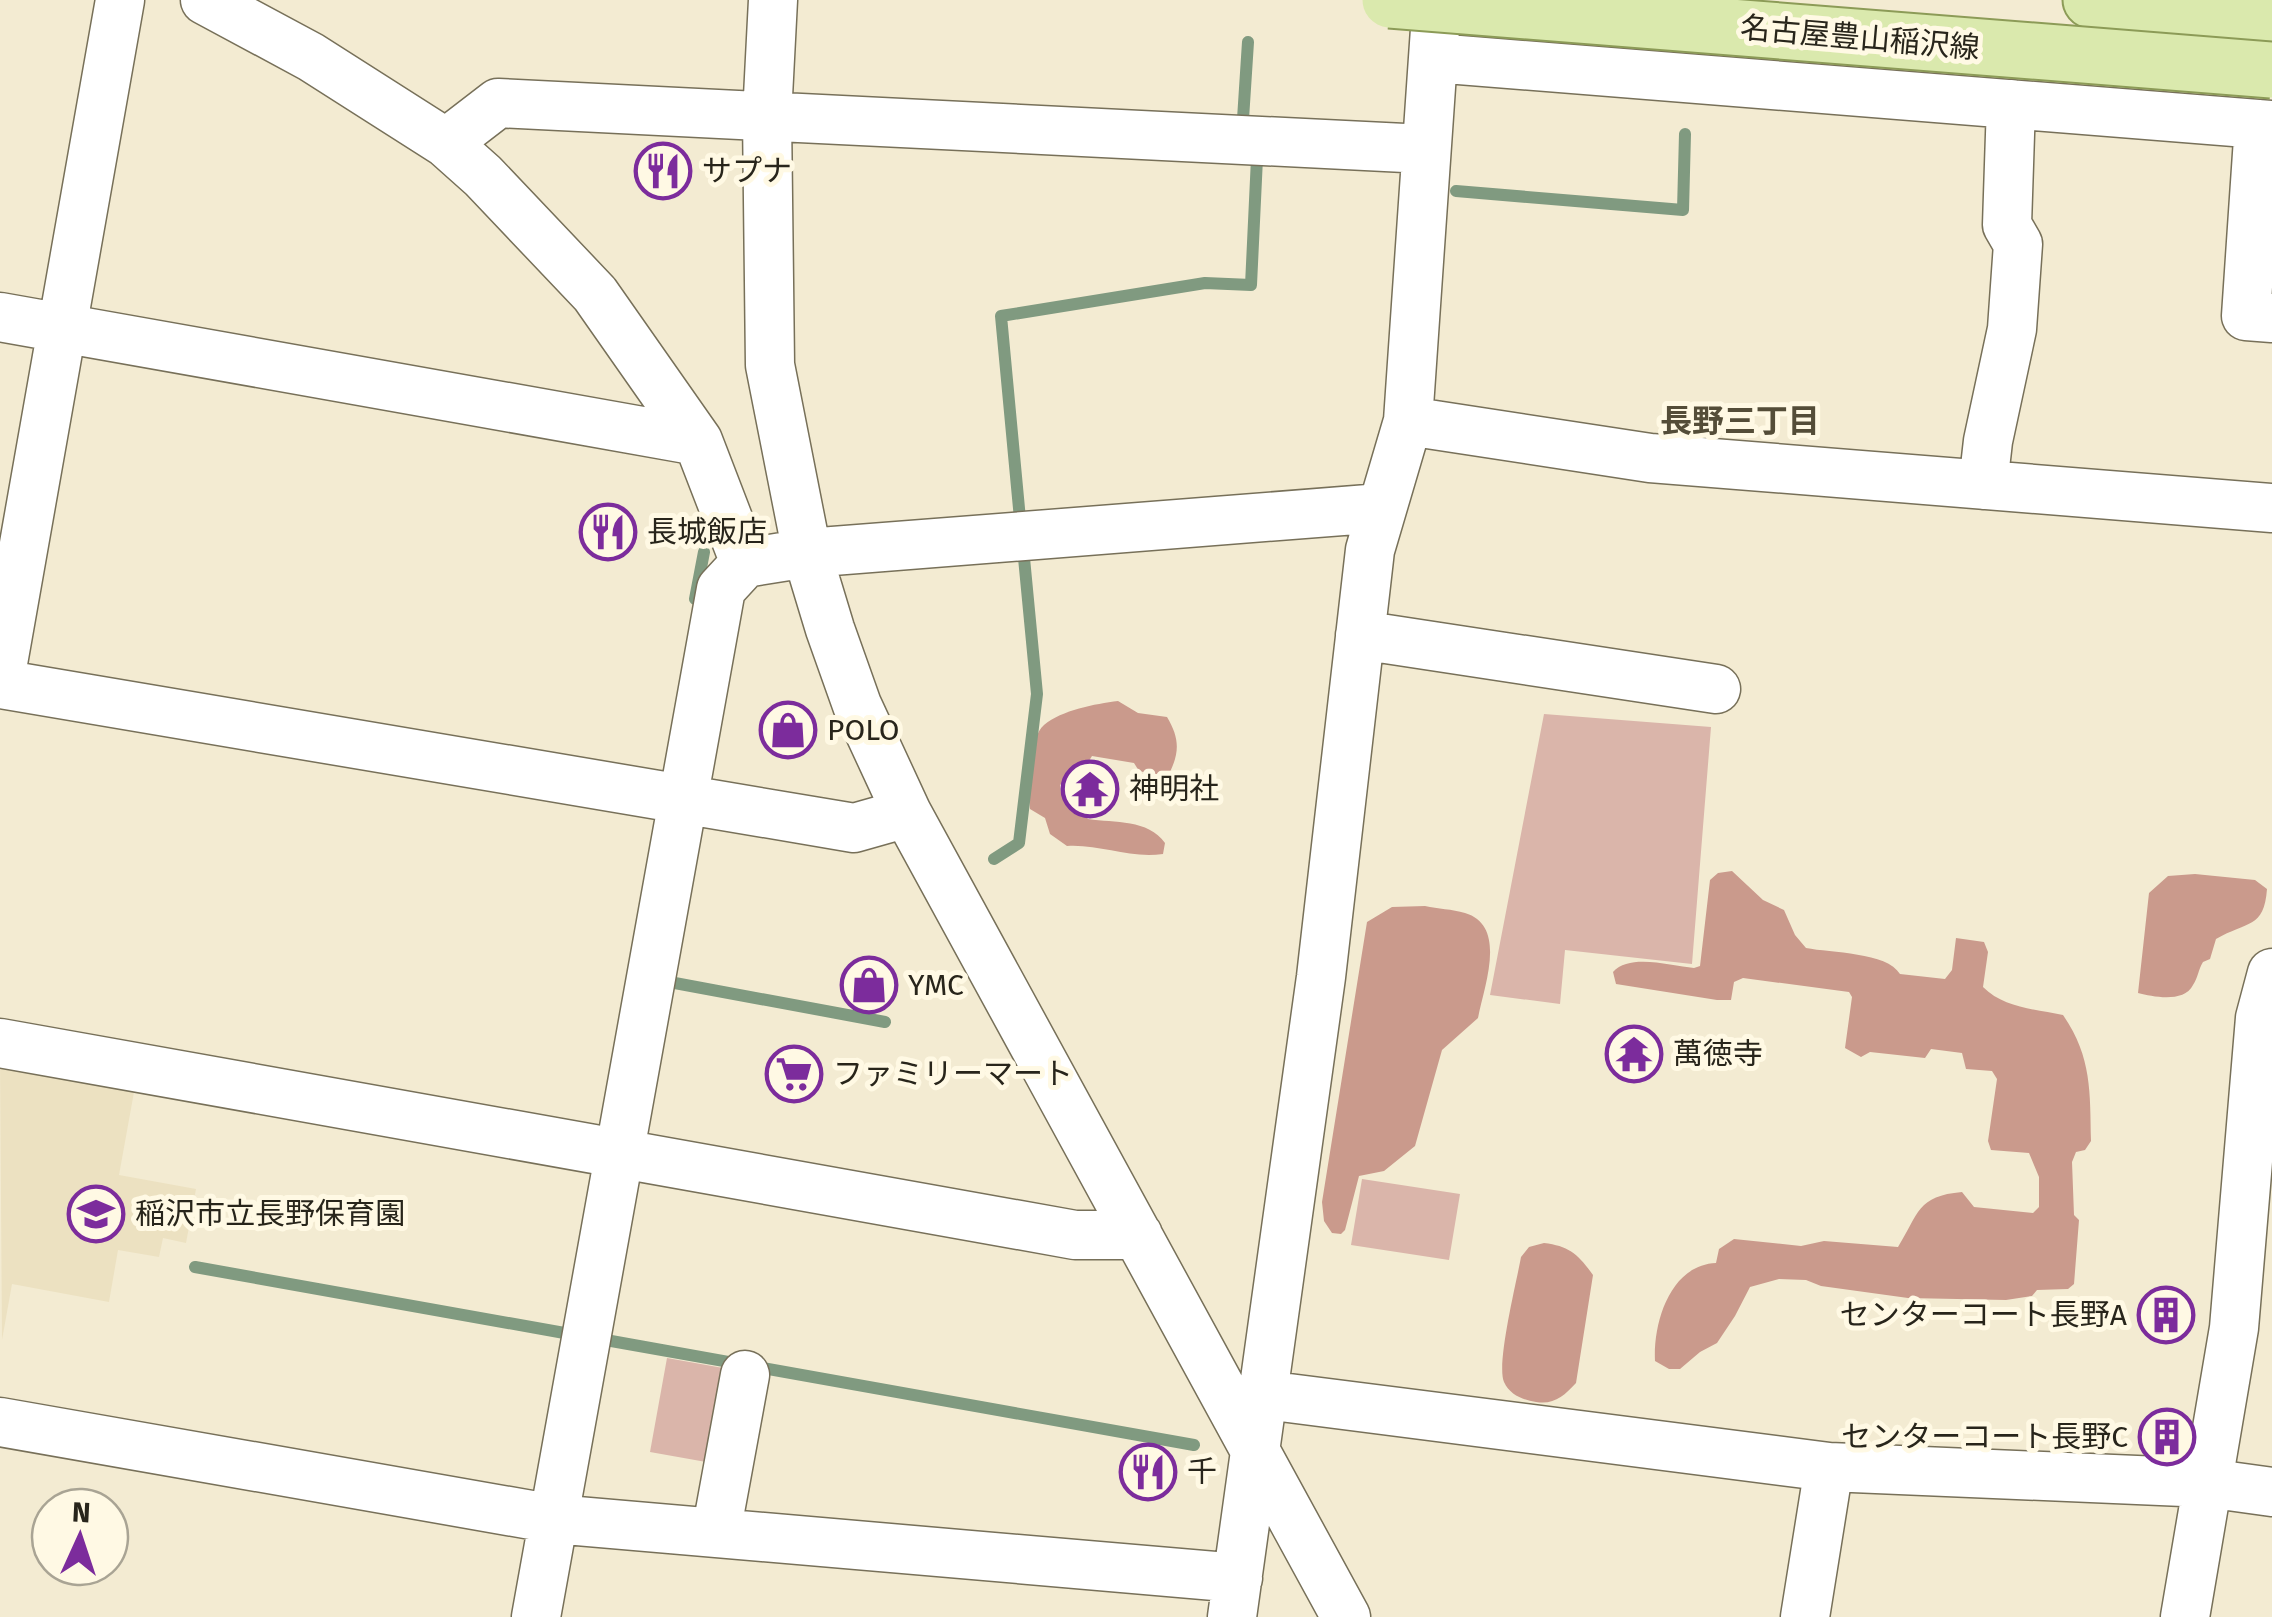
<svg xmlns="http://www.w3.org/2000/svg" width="2272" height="1617" viewBox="0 0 2272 1617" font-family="'Fira Sans','Noto Sans JP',sans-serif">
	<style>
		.built { fill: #ece1c1 }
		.green { fill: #dab5aa }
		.forest { fill: #ca9a8c }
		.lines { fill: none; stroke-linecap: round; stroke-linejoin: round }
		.stream { stroke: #809a80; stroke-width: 12 }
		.minor-casing { stroke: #777059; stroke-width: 51 }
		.major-casing { stroke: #8c9b57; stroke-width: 59 }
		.minor { stroke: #fff; stroke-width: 48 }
		.major { stroke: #dae9ad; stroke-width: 55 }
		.major-bridge-casing { stroke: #8c9b57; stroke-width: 59; stroke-linecap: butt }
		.major-bridge { stroke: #dae9ad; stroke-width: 55 }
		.labels { text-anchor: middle; stroke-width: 10; stroke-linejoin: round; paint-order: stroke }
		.street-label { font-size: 30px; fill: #28251b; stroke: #fff9e4 }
		.poi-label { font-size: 30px; fill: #28251b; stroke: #fff9e4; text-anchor: start }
		.neighbourhood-label { font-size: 32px; font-weight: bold; fill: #544d38; stroke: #fff9e4 }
	</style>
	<rect width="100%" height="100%" fill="#f3ebd2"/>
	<path class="built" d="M0,1057L136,1081L119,1175L196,1189L186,1243L163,1238L159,1257L118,1250L109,1302L12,1284L2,1340Z"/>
	<path class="green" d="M1544,714L1711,727L1692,964L1565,950L1560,1004L1490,995Z
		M1362,1179L1460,1194L1449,1260L1351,1245Z
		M667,1358L740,1371L723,1465L650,1452Z"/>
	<path class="forest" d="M1118,701L1138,713L1167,717C1179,737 1180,751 1170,772L1155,775L1139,771L1134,763L1092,756L1087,764L1060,785L1061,793L1069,797L1088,819C1115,823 1148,819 1165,843L1163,854C1130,859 1100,844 1067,846L1050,834L1045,818L1030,809C1028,790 1029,737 1044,725C1062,710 1095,704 1118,701Z
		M1732,871L1763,900L1784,910L1795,935L1806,948C1831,953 1887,952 1900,974L1945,979L1952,970L1956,938L1984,942L1988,952L1983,987C2004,1008 2035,1009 2063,1015C2092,1057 2090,1092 2091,1141L2085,1150L2076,1152L2072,1162L2074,1215L2079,1220L2074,1284L2068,1289L2037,1290L2032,1296L2006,1300L1908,1298L1821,1286L1806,1280L1779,1279L1750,1287L1735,1316L1717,1343L1700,1352L1680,1369H1669L1655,1361C1653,1323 1670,1265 1716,1263L1719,1249L1734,1239L1801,1246L1824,1241L1898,1247C1919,1213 1917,1196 1962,1192L1974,1207L2033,1213L2039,1207V1177L2029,1153L1991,1150L1988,1141L1997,1079L1992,1071L1966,1069L1962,1053L1931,1049L1925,1058L1870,1052L1861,1057L1845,1048L1852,997L1849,992L1743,978L1734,982L1731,1000H1717L1616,984L1613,972C1630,953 1671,966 1694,968L1700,966L1710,880L1718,873Z
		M2195,874L2255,880L2267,889C2264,929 2247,921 2216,939L2210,959L2203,962C2198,970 2198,978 2193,985C2184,1003 2154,997 2138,993L2149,893L2168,876Z
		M1425,906C1438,909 1452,909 1465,913C1508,926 1484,986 1478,1018L1442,1050L1415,1146L1384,1171L1359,1176L1345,1230L1341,1234L1332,1233L1324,1221L1322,1202L1367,922L1392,907Z
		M1544,1243C1569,1246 1578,1254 1593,1275L1576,1383C1564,1396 1554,1405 1536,1402C1523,1400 1510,1395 1504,1382C1496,1364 1517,1280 1521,1257L1529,1247Z"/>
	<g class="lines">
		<path class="stream" d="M1243,119L1248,42
			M1456,191L1683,210L1685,134
			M1020,519L1001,316L1205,283L1251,285L1257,158
			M695,599L704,552
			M994,859L1019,843L1037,694L1024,558
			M664,981L885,1022
			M195,1267L570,1334
			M600,1339L1194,1445"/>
		<g class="minor-casing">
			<path id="minor" d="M205,0L311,57L446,143L483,176L595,294L698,441L745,563L807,553L1381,508
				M773,0L767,116L770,365L807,553L830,629L857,705L907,813L1346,1617
				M1434,58L2272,125
				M2259,124L2246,316L2272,318
				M446,143L498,103L1425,149
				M0,317L698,441
				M1408,421L1650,458L2272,508
				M1983,485L1988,441L2012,329L2018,244L2007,225L2011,104
				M1360,635L1716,689
				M0,680L120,0
				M0,684L854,828L907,813
				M0,1043L1075,1235H1138
				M1265,1395L1829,1467L2207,1483L2272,1492
				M0,1422L554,1519L1238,1578
				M716,1533L745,1375
				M536,1617L721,589L745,563
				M1232,1617L1321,977L1370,550L1408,421L1437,0
				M1805,1617L1829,1467
				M2185,1617L2234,1328L2260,1018L2272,973"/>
		</g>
		<g class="major-casing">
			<path id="major" d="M2091,0L2272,15"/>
		</g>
		<use href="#minor" class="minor"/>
		<use href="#major" class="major"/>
		<g class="major-bridge-casing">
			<path id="major-bridge" d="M1390,0L2272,70"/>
		</g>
		<use href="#major-bridge" class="major-bridge"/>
	</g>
	<defs>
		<g id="restaurant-ring" transform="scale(2.875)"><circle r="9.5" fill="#fff9e4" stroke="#7c2c9c" stroke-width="1.5"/><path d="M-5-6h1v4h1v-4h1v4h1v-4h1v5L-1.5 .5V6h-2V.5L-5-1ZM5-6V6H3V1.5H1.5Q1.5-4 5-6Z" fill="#7c2c9c"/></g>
		<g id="shop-ring" transform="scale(2.875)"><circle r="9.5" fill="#fff9e4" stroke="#7c2c9c" stroke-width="1.5"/><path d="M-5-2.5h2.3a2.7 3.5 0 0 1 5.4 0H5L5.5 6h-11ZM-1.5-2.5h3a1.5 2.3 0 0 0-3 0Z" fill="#7c2c9c"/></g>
		<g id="temple-ring" transform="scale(2.875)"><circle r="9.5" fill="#fff9e4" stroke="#7c2c9c" stroke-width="1.5"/><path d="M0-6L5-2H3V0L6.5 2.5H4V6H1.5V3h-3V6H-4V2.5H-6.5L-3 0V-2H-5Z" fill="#7c2c9c"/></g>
		<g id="supermarket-ring" transform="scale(2.875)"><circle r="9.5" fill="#fff9e4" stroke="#7c2c9c" stroke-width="1.5"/><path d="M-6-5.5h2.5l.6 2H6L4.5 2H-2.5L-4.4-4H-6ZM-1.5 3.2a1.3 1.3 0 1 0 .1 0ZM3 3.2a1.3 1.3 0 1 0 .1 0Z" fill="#7c2c9c"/></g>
		<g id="school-ring" transform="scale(2.875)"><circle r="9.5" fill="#fff9e4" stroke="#7c2c9c" stroke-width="1.5"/><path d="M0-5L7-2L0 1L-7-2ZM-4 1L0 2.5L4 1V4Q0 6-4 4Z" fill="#7c2c9c"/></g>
		<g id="building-ring" transform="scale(2.875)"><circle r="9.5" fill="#fff9e4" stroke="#7c2c9c" stroke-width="1.5"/><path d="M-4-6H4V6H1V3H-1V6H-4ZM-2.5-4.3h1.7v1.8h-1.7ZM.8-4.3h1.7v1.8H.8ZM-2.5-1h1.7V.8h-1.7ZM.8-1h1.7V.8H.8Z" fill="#7c2c9c"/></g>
	</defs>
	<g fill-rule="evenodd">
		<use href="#restaurant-ring" x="663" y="171"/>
		<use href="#restaurant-ring" x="608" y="532"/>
		<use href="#shop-ring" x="788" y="730"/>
		<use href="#temple-ring" x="1090" y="789"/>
		<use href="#shop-ring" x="869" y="985"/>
		<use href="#temple-ring" x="1634" y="1054"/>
		<use href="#supermarket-ring" x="794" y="1074"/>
		<use href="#school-ring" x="96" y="1214"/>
		<use href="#building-ring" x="2166" y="1315"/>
		<use href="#building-ring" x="2167" y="1437"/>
		<use href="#restaurant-ring" x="1148" y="1472"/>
	</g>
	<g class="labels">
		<g class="street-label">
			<text transform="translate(1860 38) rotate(5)" y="10">名古屋豊山稲沢線</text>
		</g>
		<g class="poi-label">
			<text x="702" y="181">サプナ</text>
			<text x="647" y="542">長城飯店</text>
			<text x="827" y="740">POLO</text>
			<text x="1129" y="799">神明社</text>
			<text x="908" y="995">YMC</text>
			<text x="1673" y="1064">萬徳寺</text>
			<text x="833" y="1084">ファミリーマート</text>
			<text x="135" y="1224">稲沢市立長野保育園</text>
			<text x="2127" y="1325" text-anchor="end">センターコート長野A</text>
			<text x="2128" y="1447" text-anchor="end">センターコート長野C</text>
			<text x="1187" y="1482">千</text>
		</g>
		<g class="neighbourhood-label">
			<text x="1740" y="432">長野三丁目</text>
		</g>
	</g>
	<g transform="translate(80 1537) rotate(3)"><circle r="48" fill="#fff9e4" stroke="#a9a494" stroke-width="2.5"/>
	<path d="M0-8L18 38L0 25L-18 38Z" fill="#7c2c9c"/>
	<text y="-15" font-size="28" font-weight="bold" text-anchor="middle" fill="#28251b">N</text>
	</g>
</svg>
